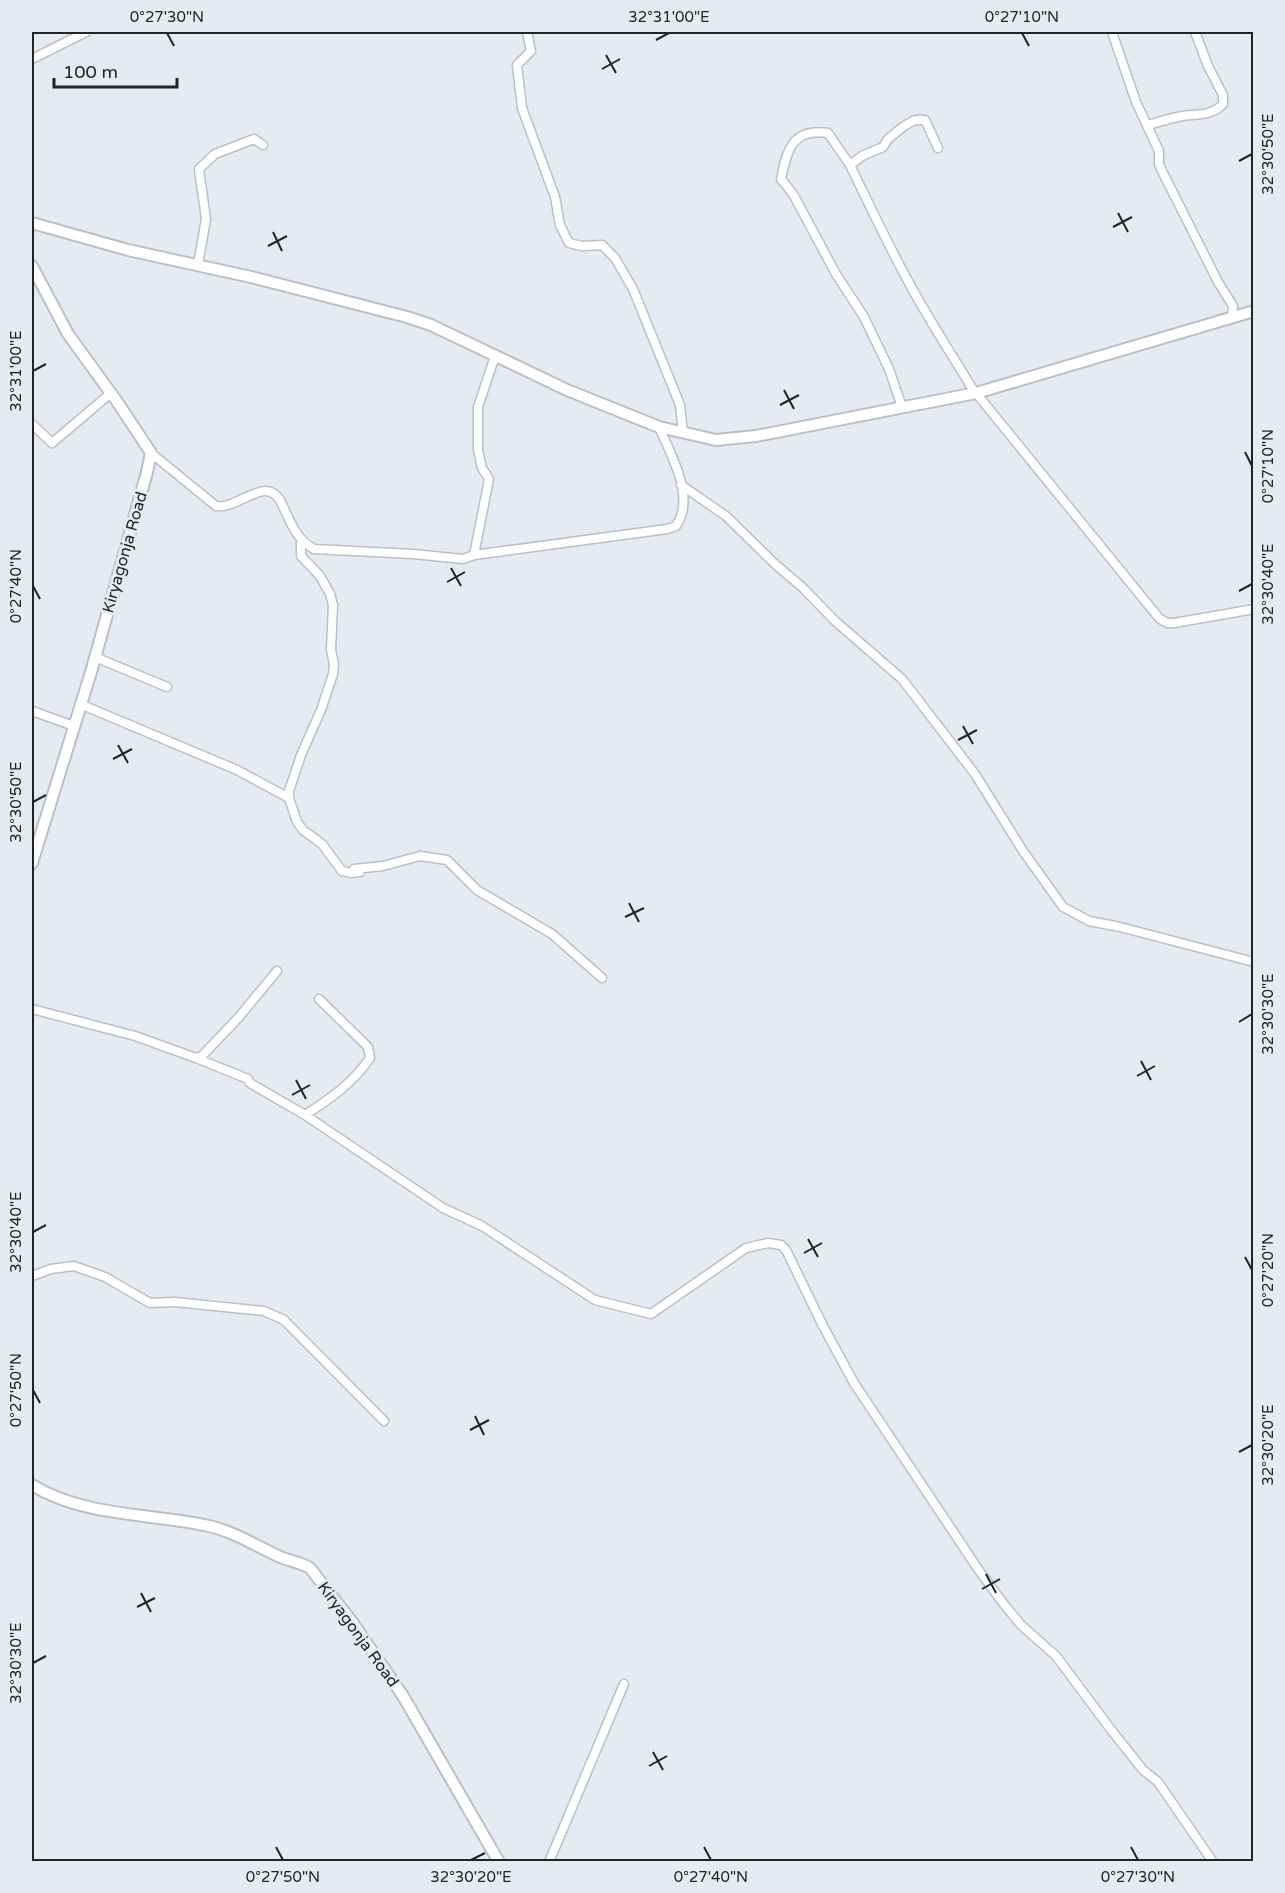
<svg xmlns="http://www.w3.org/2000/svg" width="1285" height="1893" viewBox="0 0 1285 1893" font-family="'Varela Round',sans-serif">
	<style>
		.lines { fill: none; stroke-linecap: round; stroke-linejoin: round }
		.minor-casing { stroke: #bbc0c6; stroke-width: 11 }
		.tertiary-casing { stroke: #bbc0c6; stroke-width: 14 }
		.minor { stroke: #fff; stroke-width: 8 }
		.tertiary { stroke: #fff; stroke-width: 10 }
		.ticks { fill: none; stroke: #222527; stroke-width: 2 }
		.labels { text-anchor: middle; stroke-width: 6; stroke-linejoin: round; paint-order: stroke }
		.street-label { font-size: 16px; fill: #222527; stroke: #e5ebf0 }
		.neatline { fill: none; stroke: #222527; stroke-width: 2 }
		.ticks-label { font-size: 15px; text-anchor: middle; fill: #222527 }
	</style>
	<rect width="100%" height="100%" fill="#e5ebf0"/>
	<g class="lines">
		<g class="minor-casing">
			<path id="minor" d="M527,32L531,51L517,65L522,108L555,197L560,225L569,243L582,246L602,245L615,258L633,289L680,405L683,433
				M1112,32L1136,102L1159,151V164L1162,171L1218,282L1233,306L1232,318
				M32,59L86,32
				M1148,125C1159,122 1171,118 1182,116C1197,114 1212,116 1223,104V95L1208,66L1195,32
				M938,148L925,120H915L904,126L888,139L883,147L862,156L850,165C869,204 887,243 908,281C928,319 953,356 975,393
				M850,165L828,133C793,128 787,149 781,179L793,194L836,274L864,317L889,369L902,407
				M198,265L206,219L199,169L215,154L254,139L263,145
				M976,393L1159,618L1167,623H1174L1254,609
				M32,424L52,443L111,393
				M151,453L216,506C239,510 267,472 282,504C291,523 295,538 314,549L413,554L463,559L474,555L667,529L676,526C696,498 671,455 659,427
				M681,485L726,516L775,564L802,587L835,621L902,679L975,774L1023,851L1063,907L1089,921L1120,927L1254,962
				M301,541V556L320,576L330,594L333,605L331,650L334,664L333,674L321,710L301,755L289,791V798L297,822L303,830L322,844L342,871L351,873L360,872
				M474,555L489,479L482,468L478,450V407L495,356
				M95,657L167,687
				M80,704L237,770L289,798
				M32,711L74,726
				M354,869L383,866L420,856L447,860L477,890L552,934L602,978
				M32,1009L135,1036L196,1058L202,1056L239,1017L277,971
				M196,1058L248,1079L250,1083L305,1115L443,1208L482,1226L595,1300L651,1314L746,1248L768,1243L781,1245L786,1250L823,1326L854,1383L978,1569L1003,1603L1021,1625L1056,1656L1112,1731L1143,1770L1158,1782L1213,1862
				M305,1115C330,1099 353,1083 370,1058L368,1047L319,999
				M32,1276L51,1269L74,1266L105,1277L150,1303L175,1302L264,1311L284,1320L384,1421
				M549,1862L624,1684"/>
		</g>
		<g class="tertiary-casing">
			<path id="tertiary" d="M32,223L128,250L251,277L407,317L431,325L567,390L659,427L716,440L756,436L976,393L1254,311
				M32,266L68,334L118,403L151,453L147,472L91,672L32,863
				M32,1485C84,1517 150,1513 209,1526C235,1532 256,1546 280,1557C290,1561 300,1562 310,1568L352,1622L403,1696L499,1862"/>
		</g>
		<use href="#minor" class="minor"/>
		<use href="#tertiary" class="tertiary"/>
	</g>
	<path class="ticks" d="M167,33L174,46M1022,33L1029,46M656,40L669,33M606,55L616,73M602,69L620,59M1239,161L1252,154M1118,213L1128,232M1113,227L1132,217M273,232L282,251M268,246L287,236M33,371L46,364M784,390L794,409M780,405L799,395M1245,452L1252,466M451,568L461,586M447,582L465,572M33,586L40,599M1239,591L1252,584M963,726L973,744M958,740L977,730M118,745L128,763M113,759L132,749M33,802L46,795M629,903L639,922M625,917L644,908M1239,1022L1252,1014M1141,1061L1151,1080M1137,1076L1155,1066M296,1080L306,1099M292,1095L310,1085M33,1232L46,1225M808,1239L818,1257M804,1253L822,1243M1245,1257L1252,1270M33,1390L40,1403M475,1416L484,1435M470,1430L489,1420M1239,1452L1252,1445M986,1574L996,1593M982,1589L1000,1579M141,1593L151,1612M137,1607L155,1598M33,1663L46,1656M653,1752L663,1770M649,1766L667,1756M276,1847L283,1860M704,1847L711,1860M1131,1847L1138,1860M471,1860L485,1853"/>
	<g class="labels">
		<g class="street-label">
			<text transform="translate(124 552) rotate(-74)" y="6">Kiryagonja Road</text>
			<text transform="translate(359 1634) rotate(54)" y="6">Kiryagonja Road</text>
		</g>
	</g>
	<rect width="1285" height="1893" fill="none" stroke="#e5ebf0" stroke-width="66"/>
	<path d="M54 78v9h123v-9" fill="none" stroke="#222527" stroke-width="3"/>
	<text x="63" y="78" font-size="18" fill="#222527" stroke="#e5ebf0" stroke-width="4.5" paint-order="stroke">100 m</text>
	<rect x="33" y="33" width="1219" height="1827" class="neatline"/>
	<g class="ticks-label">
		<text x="167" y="22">0°27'30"N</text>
		<text x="669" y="22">32°31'00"E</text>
		<text x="1022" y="22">0°27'10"N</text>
		<text transform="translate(1268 154) rotate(-90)" y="5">32°30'50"E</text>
		<text transform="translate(16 371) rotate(-90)" y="5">32°31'00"E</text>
		<text transform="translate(1268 466) rotate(-90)" y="5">0°27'10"N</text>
		<text transform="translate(1268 584) rotate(-90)" y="5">32°30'40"E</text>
		<text transform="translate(16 586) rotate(-90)" y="5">0°27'40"N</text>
		<text transform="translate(16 802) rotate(-90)" y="5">32°30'50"E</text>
		<text transform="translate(1268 1014) rotate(-90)" y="5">32°30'30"E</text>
		<text transform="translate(16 1232) rotate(-90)" y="5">32°30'40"E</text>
		<text transform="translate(1268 1270) rotate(-90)" y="5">0°27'20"N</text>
		<text transform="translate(16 1390) rotate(-90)" y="5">0°27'50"N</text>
		<text transform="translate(1268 1445) rotate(-90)" y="5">32°30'20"E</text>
		<text transform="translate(16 1663) rotate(-90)" y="5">32°30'30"E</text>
		<text x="283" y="1882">0°27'50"N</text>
		<text x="471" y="1882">32°30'20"E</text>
		<text x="711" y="1882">0°27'40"N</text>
		<text x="1138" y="1882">0°27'30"N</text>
	</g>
</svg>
